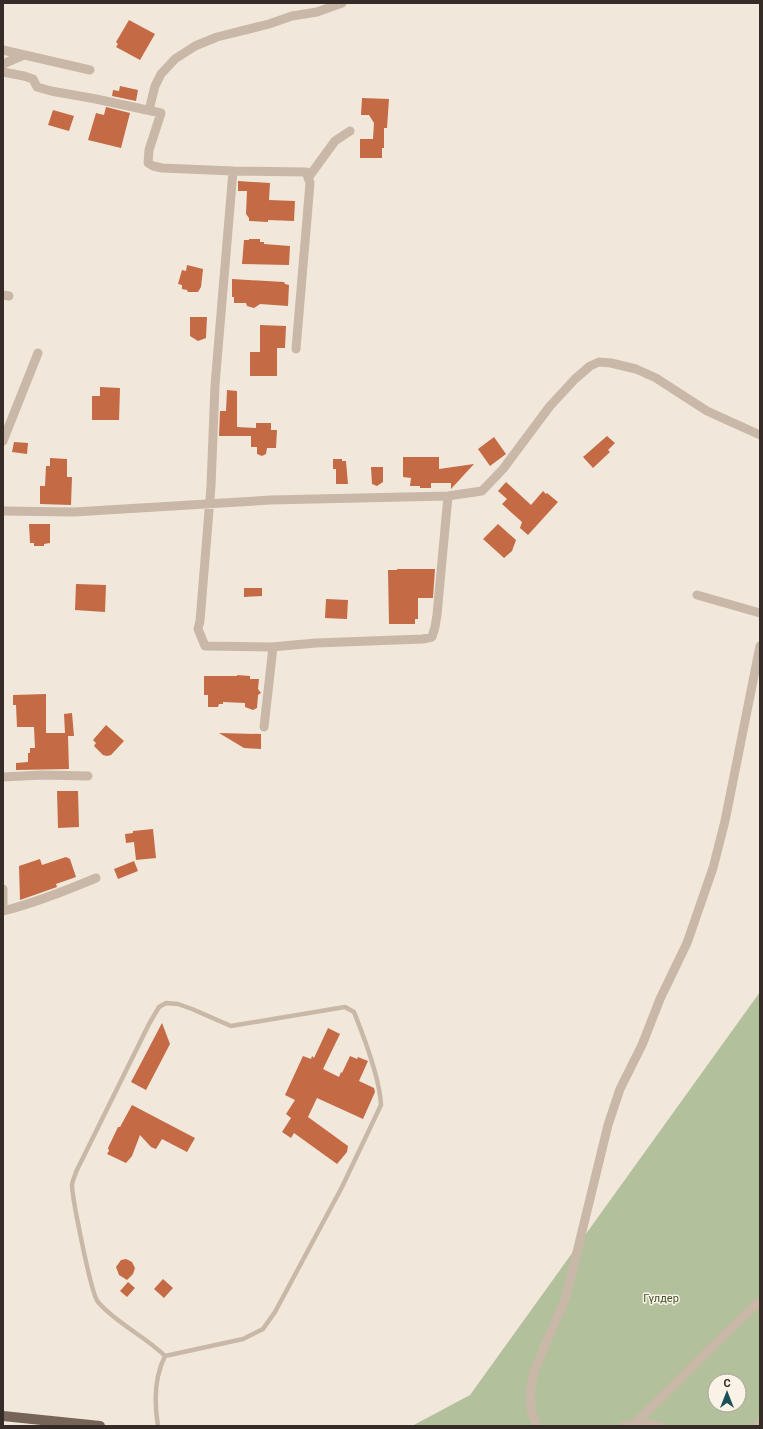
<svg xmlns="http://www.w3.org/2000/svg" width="763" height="1429" viewBox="0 0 763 1429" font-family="Roboto,sans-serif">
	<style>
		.green { fill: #b2c09b; fill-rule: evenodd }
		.building { fill: #c46a45 }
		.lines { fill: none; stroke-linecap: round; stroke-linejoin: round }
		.lane { stroke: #c9b8a7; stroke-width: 4.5 }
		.street { stroke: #c9b8a7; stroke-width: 9 }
		.primary { stroke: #776458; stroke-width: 10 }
		.labels { text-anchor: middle; stroke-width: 3; stroke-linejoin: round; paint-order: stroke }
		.park-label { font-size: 11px; fill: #43532b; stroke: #f9f2e7 }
	</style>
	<rect width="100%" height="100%" fill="#f1e8db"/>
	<path class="green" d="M760,992V1426H412L470,1395ZM715,1381H739V1405H715Z"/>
	<path class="building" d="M129,20L155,34L140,60L116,47L118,44L116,42Z
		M120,86L138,90L136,101L112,96L113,90L119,91Z
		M362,98L389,99L387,128H384V148H382V158H360V139H373L374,123L369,115H361Z
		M106,107L130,113L121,148L88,140L96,113L104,115Z
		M53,110L74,116L69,131L48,125Z
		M238,181L270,183L269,200L295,201L294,221L268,220V222L249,221V218L246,214L247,191H238Z
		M249,239H260V242H264V244L290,246L289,265L242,264L244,240H249Z
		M187,265L203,269L201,287L198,292H188L187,290L182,289V285L178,284L182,270L186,271Z
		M232,279L284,282L285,284L289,285L288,306L260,304L254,308L247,306L246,303H234V297H232Z
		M190,317H207L206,338L198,341L190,336Z
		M260,325L286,326L285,348H277V376H250V352H260Z
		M100,387L120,388L119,420H92V396H100Z
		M227,390L237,391V427L256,428V423H271V430H277L276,448H267L266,454L262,456L257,454V447H251V436H219L220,411H226Z
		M607,436L615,443L608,450L610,452L593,468L583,457Z
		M494,437L506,454L490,466L478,449Z
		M14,442L28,443L27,454L12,452Z
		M403,457H439V469L474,464L451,489V483H431V488H420V486H410L411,478L403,477Z
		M50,458L67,459V477H72L71,505L40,504V486H45L46,466H50Z
		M333,459H342V461H346L348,484H336V469H333Z
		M371,467H383V482L377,486L372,484Z
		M506,482L531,505L543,491L546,494L547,493L558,502L528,535L520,528L522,522L502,504L507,499L498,491Z
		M29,524H50V543L44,544V546H34V543H30Z
		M498,524L516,540L512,551L504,558L483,539Z
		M397,569H435L433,598H418V619H415V624H389L388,570H397Z
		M76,584L106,585L105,612L75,610Z
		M244,588H262V596L244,597Z
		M326,599L348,600L347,619L325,618Z
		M237,675L250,676V679H259L258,689L261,693L258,695L257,708L253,710L245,707V703L223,702V704H219L218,707H208V695H204V676H237Z
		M46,694V733H65L64,714L72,713L74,736H68L69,769L16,770V763L28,762V753H30V748H35L34,727H17L16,705H13V695Z
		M106,725L124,741L111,755L107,756L103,755L94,746L96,743L93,740Z
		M219,733L261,734V749L244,748Z
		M57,791H78L79,827L58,828Z
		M153,829L156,858L136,860L134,842L126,843L125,834L133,833V831Z
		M66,857L70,859L76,877L56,884L57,887L20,900L19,866L40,859L42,865Z
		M134,861L138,871L118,879L114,869Z
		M162,1023L170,1044L146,1090L131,1082Z
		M328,1028L340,1034L323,1069L339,1077L341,1072L342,1073L350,1056L357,1059L358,1057L368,1061L359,1081L374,1088L375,1092L363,1119L317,1098L308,1117L348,1146L347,1152L337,1164L294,1133L291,1138L282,1132L291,1118L286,1114L295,1100L285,1095L303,1056L311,1059L312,1056L314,1058Z
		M132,1105L195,1138L187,1152L162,1139L156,1149L151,1147L140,1135L132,1156L126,1163L107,1154L109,1151L108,1148L118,1127H120Z
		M126,1259L132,1262L135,1268L133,1274L127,1280L119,1275L116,1267L121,1260Z
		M163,1279L173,1288L164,1298L154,1289Z
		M128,1282L135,1288L127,1297L120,1291Z"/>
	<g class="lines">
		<path class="lane" d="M166,1003L178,1004L192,1009L231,1026L345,1007L354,1012C364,1037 380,1078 381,1105L342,1187L275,1312L263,1329L243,1339L165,1356C145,1336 117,1324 98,1302C91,1294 73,1201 72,1186C72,1181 75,1176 76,1172L149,1024L159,1007Z
			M158,1426C154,1402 154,1378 165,1356"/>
		<path class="street" d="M3,50L90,70
			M3,64L24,55
			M3,72L24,76L33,79L37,87L51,91L96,99L161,113L149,150L148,163L153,166L162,168L233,171L215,385L211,486L200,621L198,629L205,646L271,647L316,643L423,639L432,637L435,627L437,615L448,496
			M149,110L155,86L161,74L175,59L195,46L217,37L269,24L292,16L317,12L342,3
			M233,171L306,172L310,183L296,349
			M308,178L335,141L350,131
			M3,295L9,296
			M3,441L38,353
			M3,511L74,512L271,500L448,496L482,491L503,469L550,406L575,379L590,366L599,362L611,363L636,369L656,378L707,411L760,435
			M697,595L760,613
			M264,727L273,647
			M3,777L42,775L88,776
			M3,889V906
			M3,911C35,903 65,891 96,878
			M635,1423C677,1383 717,1340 760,1301
			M537,1426L532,1414L530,1394L534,1371L566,1297L608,1125L620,1089L642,1045L660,999L687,943L713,868L725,821L760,646
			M624,1426C637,1423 647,1422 660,1426
			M757,1426L760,1423"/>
		<path class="primary" d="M3,1416L100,1426"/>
	</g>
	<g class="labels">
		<g class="park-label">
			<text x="661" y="1302">Гүлдер</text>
		</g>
	</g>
	<rect width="763" height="1429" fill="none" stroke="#362c27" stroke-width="8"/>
	<g transform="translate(727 1393)"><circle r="19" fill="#f9f2e7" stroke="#aba39a"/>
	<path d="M0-3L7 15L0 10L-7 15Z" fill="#1d5056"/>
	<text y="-6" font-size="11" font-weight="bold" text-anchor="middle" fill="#362c27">С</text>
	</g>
</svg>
